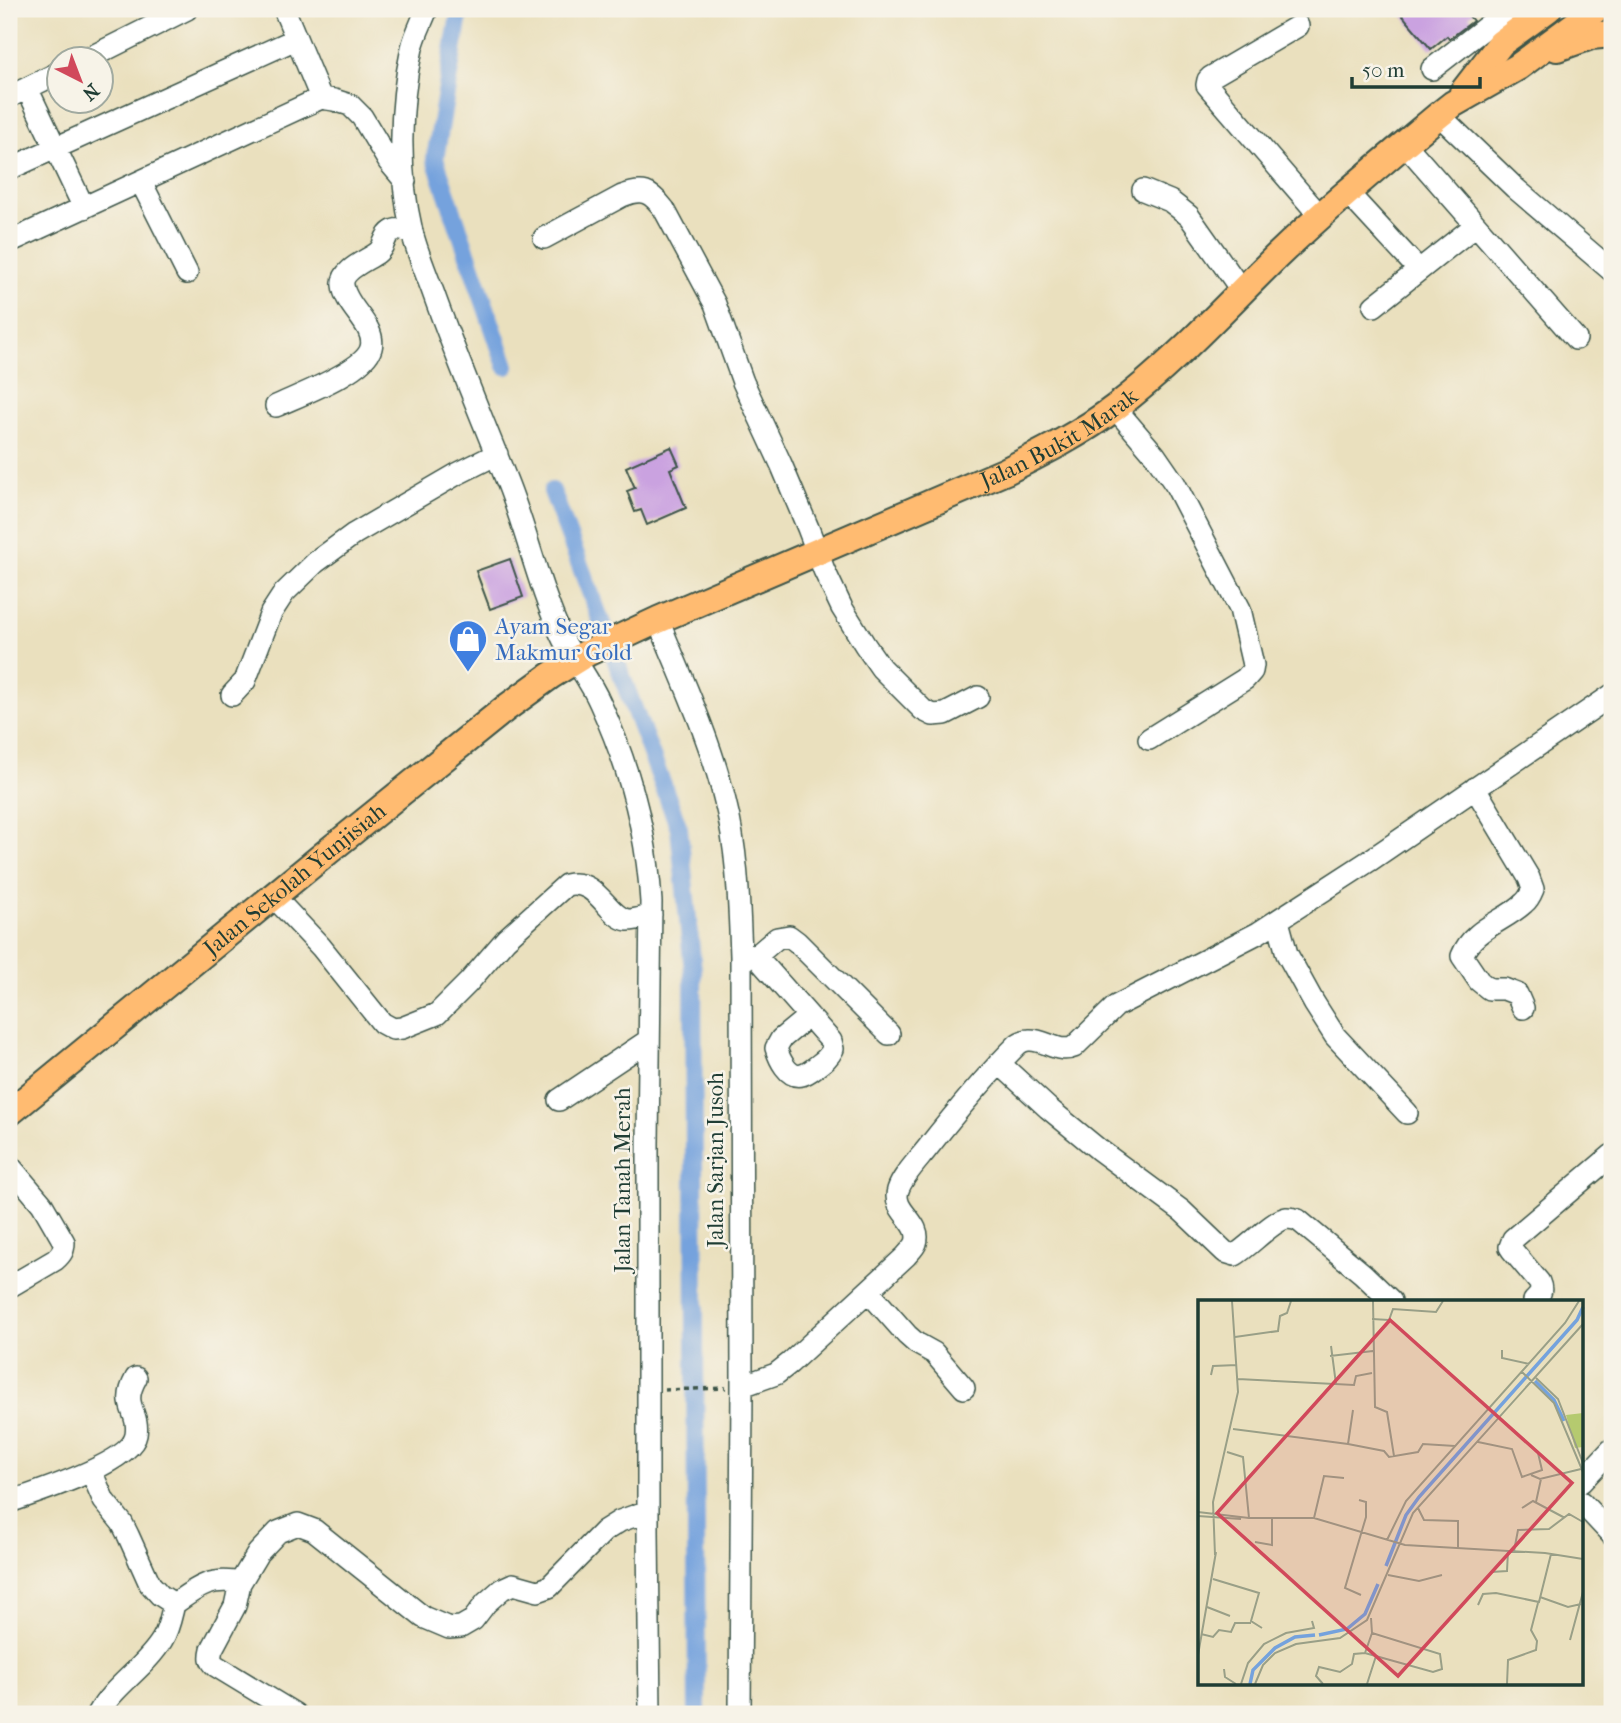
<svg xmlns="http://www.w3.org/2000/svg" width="1621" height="1723" viewBox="0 0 1621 1723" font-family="'IM FELL French Canon',serif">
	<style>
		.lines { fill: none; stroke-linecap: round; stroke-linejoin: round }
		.canal { stroke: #74a2dd; stroke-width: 18 }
		.building { fill: #caa2e0 }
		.minor-casing { stroke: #3d5549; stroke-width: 24 }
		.major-casing { stroke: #3d5549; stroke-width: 30 }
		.path { stroke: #3d5549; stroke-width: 3.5; stroke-dasharray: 5 5; stroke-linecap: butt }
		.minor { stroke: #fff; stroke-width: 21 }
		.major { stroke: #ffbb71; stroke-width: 26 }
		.labels { text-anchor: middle; stroke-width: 5; stroke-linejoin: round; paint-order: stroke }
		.street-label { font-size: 23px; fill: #1f3d34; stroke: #f7f3e8 }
		.shop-label { font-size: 23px; fill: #366cbe; stroke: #f7f3e8; text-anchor: start }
		.inset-river { fill: none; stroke: #74a2dd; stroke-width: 3.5 }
		.inset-road { fill: none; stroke: #999f87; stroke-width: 2 }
		.view { fill: #d1495b; fill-opacity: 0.15; stroke: #d1495b; stroke-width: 3.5 }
		.inset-edge { fill: none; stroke: #1f3d34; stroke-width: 3.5 }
	</style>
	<rect width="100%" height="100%" fill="#f7f3e8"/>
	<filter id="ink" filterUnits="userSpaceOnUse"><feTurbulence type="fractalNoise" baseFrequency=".0143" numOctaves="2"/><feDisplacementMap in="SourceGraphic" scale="14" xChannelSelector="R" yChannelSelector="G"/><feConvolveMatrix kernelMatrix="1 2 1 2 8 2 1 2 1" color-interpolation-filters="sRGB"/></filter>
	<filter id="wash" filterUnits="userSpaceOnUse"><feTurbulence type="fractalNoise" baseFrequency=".00686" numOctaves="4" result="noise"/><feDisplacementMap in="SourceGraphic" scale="28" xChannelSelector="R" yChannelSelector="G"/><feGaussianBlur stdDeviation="1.57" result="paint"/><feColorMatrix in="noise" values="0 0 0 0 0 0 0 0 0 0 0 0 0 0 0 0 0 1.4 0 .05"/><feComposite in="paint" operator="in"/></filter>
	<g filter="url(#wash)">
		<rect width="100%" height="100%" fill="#eae0be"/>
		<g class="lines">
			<path class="canal" d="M460,9L435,159L506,366
				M552,491L679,828L693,971L697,1714"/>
		</g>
		<g id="blocks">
			<path class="building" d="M1397,9H1478L1469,16L1473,21L1449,39L1447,36L1431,49Z
				M671,447L679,465L670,469L686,508L647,525L641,510L635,512L627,491L635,488L626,467Z
				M510,559L523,597L490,609L476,571Z"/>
		</g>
	</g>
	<g filter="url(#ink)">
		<use href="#blocks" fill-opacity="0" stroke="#3d5549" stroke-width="2"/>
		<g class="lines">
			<g class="minor-casing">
				<path id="minor" d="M284,9L321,98
					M427,9C422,22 415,35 412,48C399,107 398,173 412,232C417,252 426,273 433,292C456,357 483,420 508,484C528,535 539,589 563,639C574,661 590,680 600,703C629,766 647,832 651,902L648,1143V1532L650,1714
					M1298,26L1211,77L1208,80L1207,85L1320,216
					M85,60L187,9
					M1432,69L1509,9
					M27,88L84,208
					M9,97L60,72
					M1439,115L1515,188L1612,271
					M1405,144L1576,339
					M9,169L296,39
					M141,182L187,273
					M1143,190L1170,201L1189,216L1242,291
					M1347,192L1419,270
					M544,238L622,196C643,188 650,191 664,209L715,304L743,382L781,464L808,528L824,570L842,608L865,645L881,668L923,710L933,715L945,714L978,697
					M9,242L321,98L334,100L350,105L362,117L389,162L405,181
					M1374,306L1476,225
					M276,406C297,396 365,371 371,348C377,326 345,307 343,285C341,270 366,261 377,253C385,247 384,236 391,232C398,227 406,231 412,233
					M1115,408L1155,455L1175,484L1240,609L1253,665L1252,671L1245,679L1149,739
					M658,620C682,679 710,738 725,801C738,851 739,905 741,956L742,1386L740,1714
					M232,695L245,681L271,613L284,593L316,562L354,534L457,474L497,454
					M1475,788L1529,878L1533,889C1531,894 1528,900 1524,903C1504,922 1473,928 1462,956L1479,981L1489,989H1504L1517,994L1523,1008
					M273,896L321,947L382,1023L393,1029L402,1028L437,1014L468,983L506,939L566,885C598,877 607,918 628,920C636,920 644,917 651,915
					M1278,921L1287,954L1314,1003L1335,1036L1407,1113
					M742,956H756L777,938L789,936L797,942L889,1034
					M756,956L831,1041L833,1049C829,1057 825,1060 817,1066C813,1069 807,1074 802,1075C788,1079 779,1058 776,1048L781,1039L809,1016
					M999,1063L1048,1108L1098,1149L1182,1211L1225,1252L1235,1255C1250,1246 1273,1220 1287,1218C1289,1218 1296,1219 1298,1220L1363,1274L1391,1301
					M559,1100L649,1040
					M9,1165L42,1204L64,1242C64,1250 62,1254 55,1260L9,1287
					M868,1291L907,1335L916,1343L934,1353L964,1388
					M1534,1301C1540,1295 1543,1291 1539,1282L1512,1250L1510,1247L1513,1239L1612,1155
					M742,1386L776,1374L790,1363L906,1256C909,1252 914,1248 916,1243C923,1222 891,1212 898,1190C902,1177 918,1160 926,1150C955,1113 985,1077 1018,1044C1021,1042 1026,1040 1029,1040C1045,1039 1058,1054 1074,1047L1116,1006L1258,933L1369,861L1612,695
					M91,1471L104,1501L122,1523L128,1535L150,1584L160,1595L174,1604
					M1581,1482L1612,1449
					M9,1502C35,1493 131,1463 136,1435C140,1410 120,1407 136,1378
					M1581,1502L1612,1535
					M98,1714C114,1685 145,1668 162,1640C169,1629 171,1616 174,1604C198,1587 210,1577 240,1583
					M295,1714L216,1666C210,1661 210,1657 212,1649L235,1606L240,1583L258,1553L278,1532L298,1524L314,1530L423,1617L449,1628L461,1627L473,1620L486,1603L502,1589L513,1584L538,1591L549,1587L604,1531L620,1521L648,1511"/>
			</g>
			<g class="major-casing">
				<g id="major">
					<path d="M1557,48L1591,36L1612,34"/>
					<path d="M1463,92L1501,43L1548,9"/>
					<path id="s1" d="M9,1113L331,849L506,708L550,676L587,653L658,620L1006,471C1044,452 1082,433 1116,407C1174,363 1223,309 1275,258C1327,208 1383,162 1439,115L1453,104L1518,67L1596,9"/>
				</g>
			</g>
			<path class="path" d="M664,1390L726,1388"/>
			<use href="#minor" class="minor"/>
			<use href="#major" class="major"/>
		</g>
	</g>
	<defs>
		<g id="shop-pin" transform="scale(2.0125)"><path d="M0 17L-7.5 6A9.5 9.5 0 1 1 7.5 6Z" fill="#3f7fe0" stroke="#f7f3e8"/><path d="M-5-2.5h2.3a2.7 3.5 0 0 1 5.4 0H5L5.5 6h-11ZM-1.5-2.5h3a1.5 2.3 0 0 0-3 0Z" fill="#fff"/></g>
	</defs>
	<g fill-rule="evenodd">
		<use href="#shop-pin" x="468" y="639"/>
	</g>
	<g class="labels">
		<g class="street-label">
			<text dy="8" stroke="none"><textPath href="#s1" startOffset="1258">Jalan Bukit Marak</textPath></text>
			<text dy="8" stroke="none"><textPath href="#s1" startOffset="369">Jalan Sekolah Yunjisiah</textPath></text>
			<text transform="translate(715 1160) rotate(-90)" y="8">Jalan Sarjan Jusoh</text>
			<text transform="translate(622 1180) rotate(-90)" y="8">Jalan Tanah Merah</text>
		</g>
		<g class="shop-label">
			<text x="495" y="634">Ayam Segar<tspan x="495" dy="26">Makmur Gold</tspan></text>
		</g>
	</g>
	<g transform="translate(1198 1300)">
		<rect width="385" height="385" fill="#eae0be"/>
		<path d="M385,113V147L377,148L368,115Z" fill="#b5ca6f"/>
		<path class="inset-river" d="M337,81L356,100L366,121M188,266L208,215L221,197L379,20L385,7M121,335L149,329L167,314L180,284M52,384L55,370L77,348L97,337L117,335"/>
		<path class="inset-road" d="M175,1L177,107L189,112L196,156M174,19L191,20L195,9L238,12L245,1M37,37L80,31L82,16L89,13L93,1M133,46L138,84M304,50V58L331,64M132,56L175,51M324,72L356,103L385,172M13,75L15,66L39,65M338,78L360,99L385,163M40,79L156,85L158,76L174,73M35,129L150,144L186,151L191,157L220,152L225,144L257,146M280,142L314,149L324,177L344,170L340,153M150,144L155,110M29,152L45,157L51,218M333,175L342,179L383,169M161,200L168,202V217L147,288L163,295M338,202L343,179M220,208L226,220L260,221V248M324,208L335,201L367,218M0,212L51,218H116L207,245L347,253L385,259M0,216L43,219M116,218L126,176L146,178M189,240L208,201L367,23L381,1M57,242L74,245V219M316,251L320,230L351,229L371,214L385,222M17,255L15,202L40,92L34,1M293,272L309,271L310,251M190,275L221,281L244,275M15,279L61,293L53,321L64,328M342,297L370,307L383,304M280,305L285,294L298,293L341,302L353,254M9,307L32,316M173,318L174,333L242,354L244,369L235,372L167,353L174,333M3,334L15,337L21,330L33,332L37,323H53M372,340L385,292M0,355L18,252M26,369L27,377L38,384M43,384L50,363L66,344L88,333L116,328L114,321M57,384L65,365L77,353L98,344L142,338L169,320L215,213L385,24M125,384L118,376L121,367L142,372L154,364L156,354L167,353M169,384L178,356M309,384L310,360L338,350L339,341L333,330L340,303"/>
		<path class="view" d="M192,20L374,183L200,376L19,213Z"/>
		<rect width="385" height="385" class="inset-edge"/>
	</g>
	<rect width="1621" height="1723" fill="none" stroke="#f7f3e8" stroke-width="35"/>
	<g transform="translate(80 80) rotate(138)"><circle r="33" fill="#f7f3e8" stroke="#a1aaa0" stroke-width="2"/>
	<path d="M0-5L12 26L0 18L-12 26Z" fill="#d1495b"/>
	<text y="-10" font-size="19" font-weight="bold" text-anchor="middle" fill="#1f3d34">N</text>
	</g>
	<path d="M1352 77v10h128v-10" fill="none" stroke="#1f3d34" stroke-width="3.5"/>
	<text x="1362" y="77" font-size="21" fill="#1f3d34" stroke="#f7f3e8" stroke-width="5" paint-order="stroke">50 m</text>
</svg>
